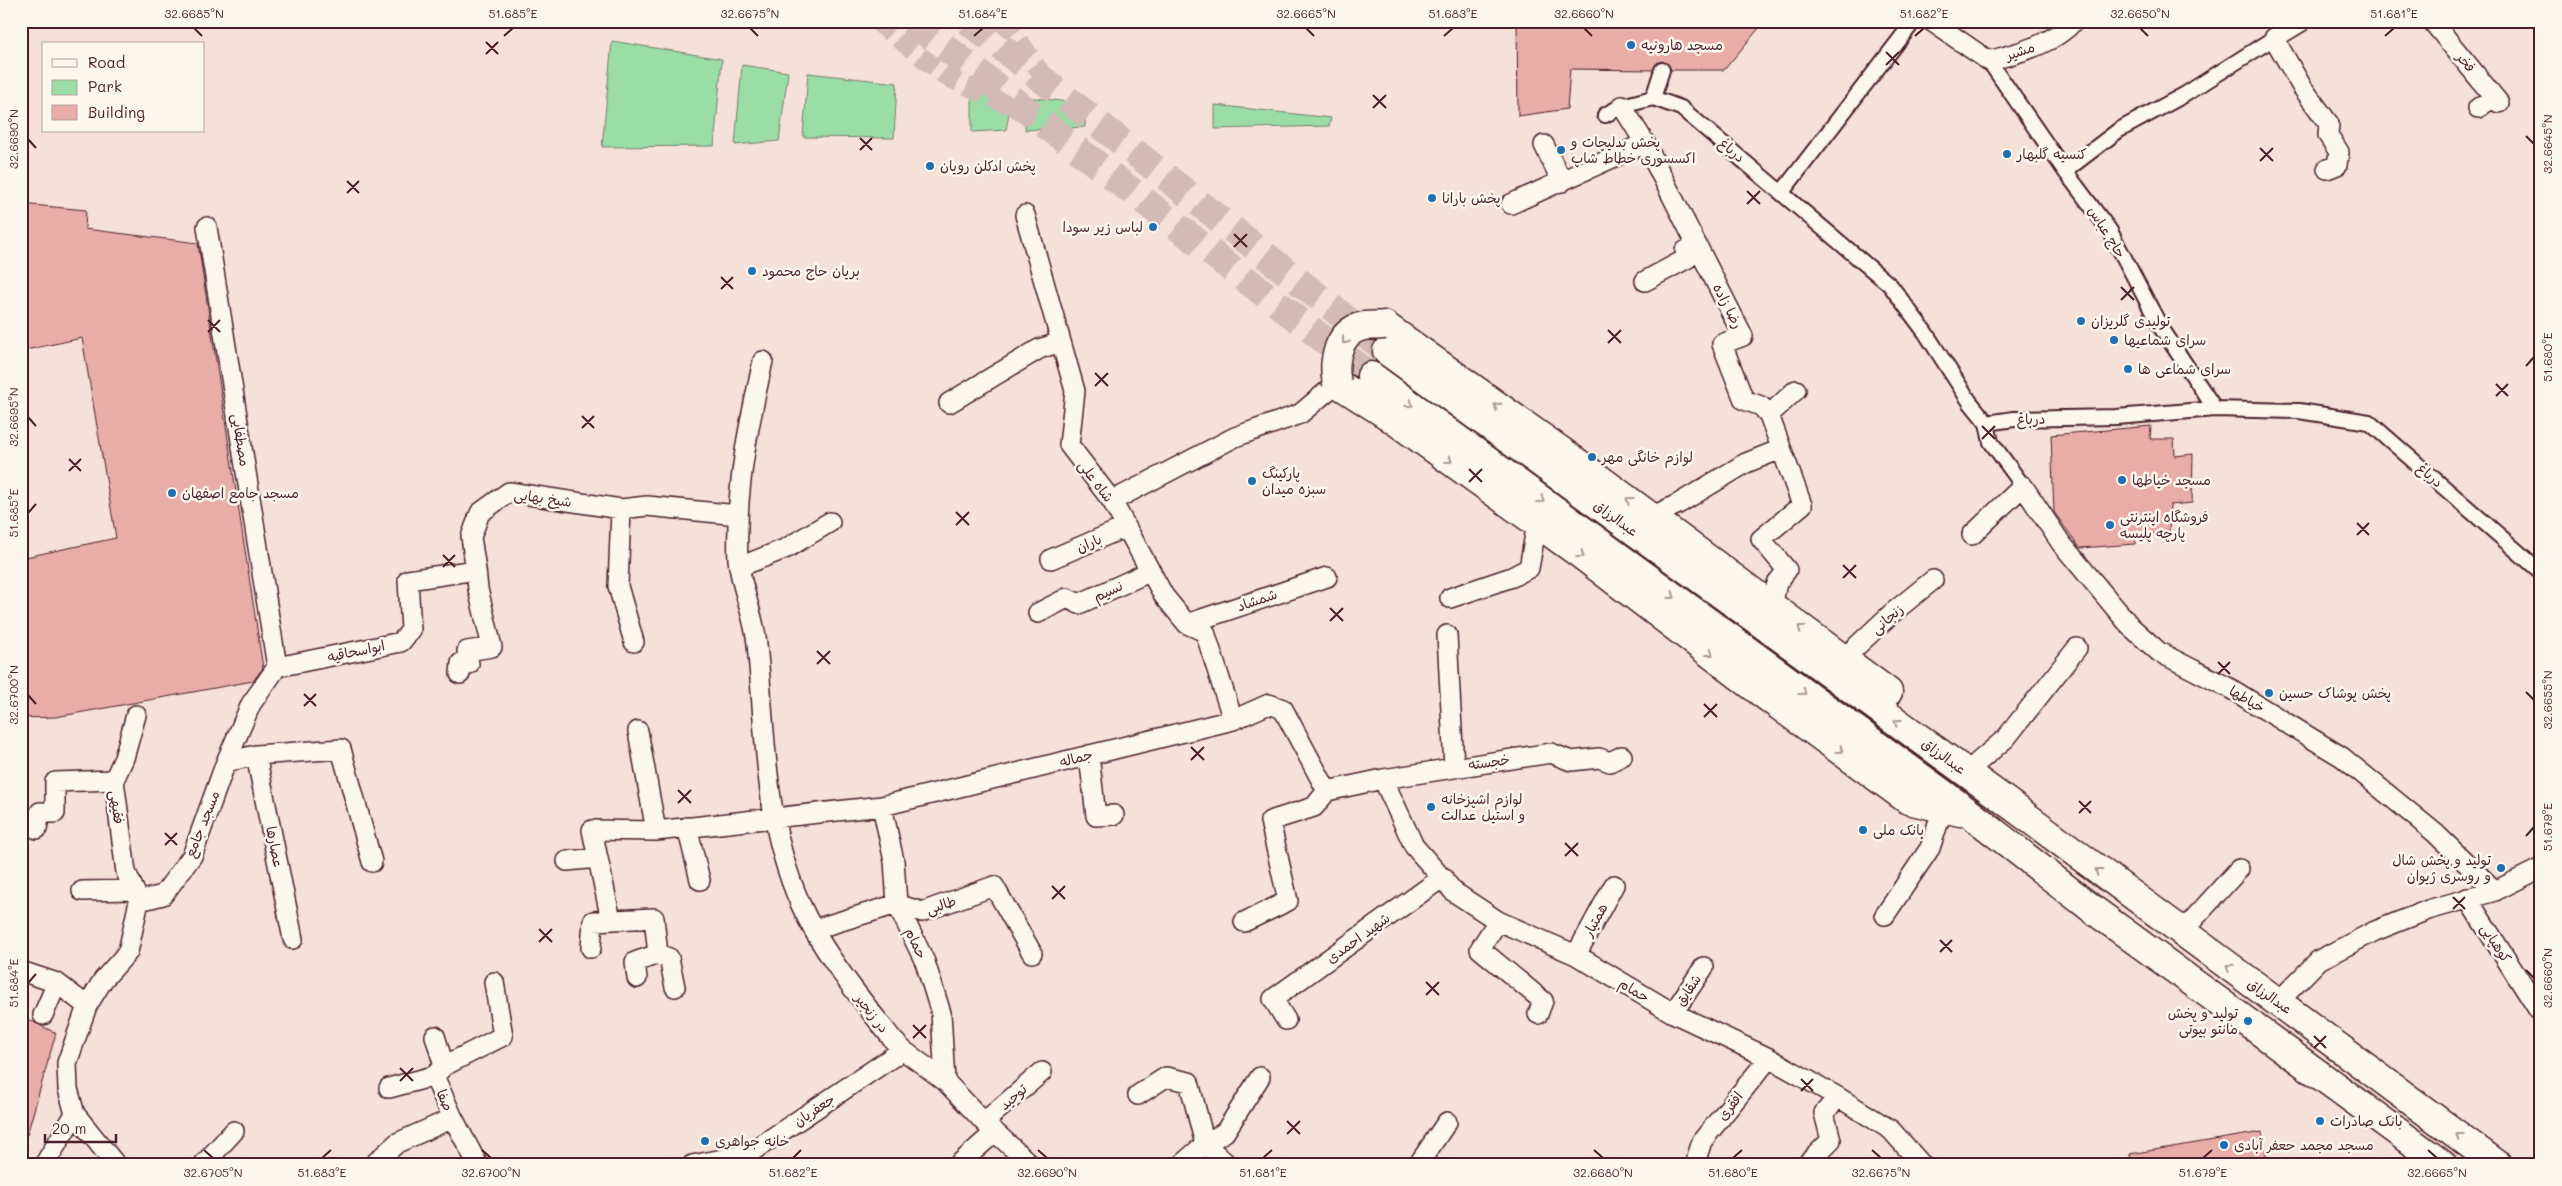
<svg xmlns="http://www.w3.org/2000/svg" width="2562" height="1186" viewBox="0 0 2562 1186" font-family="Mali,'Playpen Sans Arabic',sans-serif">
	<style>
		.green { fill: #9bdda7; stroke: #727e69 }
		.building { fill: #e8ada7; stroke: #4a1f2b }
		.lines { fill: none; stroke-linecap: round; stroke-linejoin: round }
		.minor-tunnel { stroke: #d3bab5; stroke-width: 19; stroke-dasharray: 19 9; stroke-linecap: butt }
		.primary-tunnel { stroke: #d3bab5; stroke-width: 28; stroke-dasharray: 28 14; stroke-linecap: butt }
		.pedestrian-casing { stroke: #4a1f2b; stroke-width: 18 }
		.minor-casing { stroke: #4a1f2b; stroke-width: 22 }
		.primary-casing { stroke: #4a1f2b; stroke-width: 31 }
		.pedestrian { stroke: #fbf7ec; stroke-width: 14 }
		.minor { stroke: #fbf7ec; stroke-width: 19 }
		.primary { stroke: #fbf7ec; stroke-width: 28 }
		.primary-bridge-casing { stroke: #4a1f2b; stroke-width: 31; stroke-linecap: butt }
		.primary-bridge { stroke: #fbf7ec; stroke-width: 28 }
		.oneway { stroke: #ab9695 }
		.ticks { fill: none; stroke: #4a1f2b; stroke-width: 2 }
		.poi-dot { fill: #1f6fb2; stroke: #fbf7ec; stroke-width: 2 }
		.labels { text-anchor: middle; stroke-width: 5; stroke-linejoin: round; paint-order: stroke }
		.poi-label { font-size: 14px; fill: #4a1f2b; stroke: #fbf7ec; text-anchor: start }
		.street-label { font-size: 14px; fill: #4a1f2b; stroke: #fbf7ec }
		.neatline { fill: none; stroke: #4a1f2b; stroke-width: 2 }
		.ticks-label { font-size: 12px; text-anchor: middle; fill: #4a1f2b }
	</style>
	<rect width="100%" height="100%" fill="#f5e1d7"/>
	<filter id="ink" filterUnits="userSpaceOnUse"><feTurbulence type="fractalNoise" baseFrequency=".02" numOctaves="2"/><feDisplacementMap in="SourceGraphic" scale="10" xChannelSelector="R" yChannelSelector="G"/><feConvolveMatrix kernelMatrix="1 2 1 2 8 2 1 2 1" color-interpolation-filters="sRGB"/></filter>
	<g filter="url(#ink)">
		<path class="green" d="M612,41L722,59L714,146L602,147Z
			M742,65L788,72L779,141L735,145Z
			M808,73L897,83L894,138L803,137Z
			M972,92L1012,97L1006,130L972,132Z
			M1027,97L1086,104L1085,127L1025,130Z
			M1215,105L1331,118L1329,126L1215,129Z"/>
		<path class="building" d="M1517,21H1765L1724,70H1671L1668,64L1661,61L1656,64L1653,70L1570,69L1567,109L1518,116Z
			M21,204L86,210L85,229L198,243L263,668L253,681L56,717L21,718V558L116,538L82,338L21,351Z
			M2151,426L2150,439H2174L2175,456L2193,454L2192,503L2170,505L2169,533L2136,534L2135,544L2080,548L2054,512L2051,435Z
			M21,1016L56,1033L27,1135L21,1134Z
			M2262,1132L2268,1165H2131L2130,1154Z"/>
		<g class="lines">
			<path class="minor-tunnel" d="M876,21L947,77L1035,117
				M1000,21L1013,32L1050,86"/>
			<path class="primary-tunnel" d="M911,21L1371,376
				M968,21L1387,351"/>
			<g class="pedestrian-casing">
				<path id="pedestrian" d="M1989,61L2065,171L2110,231L2160,326L2215,409
					M1653,98L1662,70
					M1605,115L1622,106L1653,98L1681,108L1890,285L1925,332L1970,402L1987,423L2014,419L2116,417L2215,409L2299,411L2369,422L2541,572
					M2065,171L2119,130L2184,95L2274,38
					M1782,192L1914,21
					M1987,423L1991,442L2023,486"/>
			</g>
			<g class="minor-casing">
				<path id="minor" d="M1931,21L1989,61C2020,52 2052,45 2074,21
					M2302,21L2274,38L2302,87L2329,124L2328,135L2339,152L2337,165L2327,169
					M2432,21L2499,103
					M1622,106L1645,143L1743,336L1722,344L1744,400L1761,406L1769,415L1802,505L1761,539L1787,570L1777,583L1772,607
					M2478,108L2494,97
					M1544,145L1562,182
					M1511,204L1645,143
					M1025,215L1075,391L1069,445L1112,501L1164,596L1187,624L1205,632L1233,720
					M1645,281L1688,258L1685,251L1697,245
					M763,361C751,416 739,469 738,525C738,536 737,548 738,559C741,588 754,615 757,644C766,732 763,820 800,903C821,951 861,999 893,1040L903,1050L945,1081L984,1122L1031,1165
					M949,403L1039,349L1061,342
					M1769,415L1796,390
					M1112,501L1235,437L1300,414L1337,383
					M621,509L618,586L634,642
					M1651,517L1678,504L1746,463L1781,449
					M1972,535L2023,486L2061,543L2131,627L2159,652L2231,689L2342,757L2435,833L2495,891
					M1051,559L1126,527
					M739,567L787,548L830,522
					M1450,598L1512,577L1529,568L1537,523
					M1038,613L1067,598L1079,604L1151,571
					M1187,624L1327,577
					M1447,635L1454,767
					M1843,659L1891,614L1933,580
					M277,667L401,642L411,630L408,580L476,570L471,537L480,513L509,492L621,509L647,506L738,515
					M460,674L461,663L469,664L467,651L492,647L478,589L476,570
					M136,715L124,758L114,780L126,872L139,901
					M638,731L656,831
					M256,755L293,939
					M1089,755L1096,816L1114,815
					M226,762L256,755L341,749L372,862
					M1977,763L2006,738L2077,648
					M1383,779L1414,846L1454,892L1498,921L1576,955L1673,1013L1769,1058L1838,1097L1891,1130L1922,1165
					M882,806L894,861L897,904L925,962L941,1013L945,1081
					M687,827L700,880
					M37,829L40,812L55,813V782L114,780
					M567,861L598,858
					M82,891L134,890
					M2467,898L2541,1014
					M139,901L163,895L192,856L226,762L251,704L277,667L207,227
					M1885,915L1930,848L1943,808
					M611,920L592,830L656,831L882,806L1233,720L1269,704L1283,709L1327,791
					M1498,921L1480,949L1543,1001L1538,1014
					M1244,922L1288,901L1270,821L1314,807L1327,791L1383,779L1551,753L1571,761L1599,758L1610,762L1622,756
					M815,929L897,904L922,912L994,886L1032,953
					M2181,933L2239,869
					M591,948L593,921L654,918L658,954L669,958L675,987
					M1576,955L1614,885
					M21,971L57,983L87,1006
					M637,978L635,962L658,954
					M2278,1002L2319,960L2375,931L2428,910L2495,891L2541,868
					M1673,1013L1704,967
					M43,1015L57,983
					M1286,1020L1273,999L1443,877
					M435,1036L444,1066L434,1076L453,1118L478,1165
					M444,1066L503,1036L494,982
					M389,1088L434,1076
					M1138,1095L1166,1077L1189,1082L1205,1144L1228,1165
					M984,1122L1042,1072
					M1697,1157L1702,1141L1769,1058
					M44,1165L75,1114
					M116,1165L75,1114L68,1089L67,1063L87,1006L103,980L128,952L139,901
					M203,1165L234,1131
					M373,1165L397,1143L453,1118
					M692,1165L748,1154L903,1050
					M958,1165L995,1132
					M1181,1165L1205,1144L1225,1132L1260,1077
					M1418,1165L1447,1122
					M1806,1165L1831,1140L1824,1113L1838,1097"/>
			</g>
			<g class="primary-casing">
				<path id="primary" d="M1384,325L1575,461L1888,692
					M1387,351L1996,794L2498,1165
					M1371,376L1972,815L2095,911L2443,1165
					M1337,383L1387,415L1580,554L1763,694L1908,800L1960,812"/>
			</g>
			<use href="#pedestrian" class="pedestrian"/>
			<use href="#minor" class="minor"/>
			<use href="#primary" class="primary"/>
			<g class="primary-bridge-casing">
				<path id="primary-bridge" d="M1337,383C1332,362 1338,330 1364,326C1370,325 1378,326 1384,325"/>
			</g>
			<use href="#primary-bridge" class="primary-bridge"/>
		</g>
		<defs><path id="oneway-chevron" d="M-2-3.5L2.5 0L-2 3.5" fill="none" stroke-width="1.6" stroke-linecap="round" stroke-linejoin="round" transform="scale(1.25)"/></defs>
		<g class="oneway">
			<use href="#oneway-chevron" transform="translate(1345 341) rotate(127)"/>
			<use href="#oneway-chevron" transform="translate(1410 404) rotate(36)"/>
			<use href="#oneway-chevron" transform="translate(1497 406) rotate(-145)"/>
			<use href="#oneway-chevron" transform="translate(1449 460) rotate(36)"/>
			<use href="#oneway-chevron" transform="translate(1541 500) rotate(36)"/>
			<use href="#oneway-chevron" transform="translate(1629 500) rotate(-144)"/>
			<use href="#oneway-chevron" transform="translate(1581 555) rotate(37)"/>
			<use href="#oneway-chevron" transform="translate(1672 596) rotate(36)"/>
			<use href="#oneway-chevron" transform="translate(1801 628) rotate(-143)"/>
			<use href="#oneway-chevron" transform="translate(1710 653) rotate(37)"/>
			<use href="#oneway-chevron" transform="translate(1803 692) rotate(36)"/>
			<use href="#oneway-chevron" transform="translate(1897 722) rotate(-144)"/>
			<use href="#oneway-chevron" transform="translate(1840 750) rotate(36)"/>
			<use href="#oneway-chevron" transform="translate(2098 871) rotate(-143)"/>
			<use href="#oneway-chevron" transform="translate(2229 967) rotate(-145)"/>
			<use href="#oneway-chevron" transform="translate(2459 1136) rotate(-143)"/>
		</g>
	</g>
	<path class="ticks" d="M194,28L202,36M750,28L758,36M1306,28L1314,36M1584,28L1592,36M2140,28L2148,36M504,36L513,28M974,36L983,28M1444,36L1453,28M1915,36L1924,28M2385,36L2394,28M486,42L498,54M1886,52L1899,65M486,54L498,42M1886,65L1899,52M1373,95L1386,108M1373,108L1386,95M2526,136L2534,144M860,138L872,150M28,139L36,148M2260,148L2273,161M860,150L872,138M2260,161L2273,148M347,181L359,193M1747,191L1760,204M347,193L359,181M1747,204L1760,191M1234,234L1247,247M1234,247L1247,234M721,277L733,289M2121,287L2134,300M721,289L733,277M2121,300L2134,287M208,320L220,332M1608,330L1621,343M208,332L220,320M1608,343L1621,330M2526,366L2534,357M1095,373L1108,386M2496,384L2508,396M1095,386L1108,373M2496,396L2508,384M582,416L594,428M28,417L36,426M1982,426L1995,439M582,428L594,416M1982,439L1995,426M69,459L81,471M1469,469L1482,482M69,471L81,459M1469,482L1482,469M956,512L969,525M28,513L36,504M2357,523L2369,535M956,525L969,512M2357,535L2369,523M443,555L455,567M1843,565L1856,578M443,567L455,555M1843,578L1856,565M1330,608L1343,621M1330,621L1343,608M817,651L830,664M2218,662L2230,674M817,664L830,651M2218,674L2230,662M2526,692L2534,700M304,694L316,706M28,695L36,704M1704,704L1717,717M304,706L316,694M1704,717L1717,704M1191,747L1204,760M1191,760L1204,747M678,790L691,803M2079,801L2091,813M678,803L691,790M2079,813L2091,801M165,833L177,845M2526,836L2534,827M1565,843L1578,856M165,845L177,833M1565,856L1578,843M1052,886L1065,899M2453,897L2465,909M1052,899L1065,886M2453,909L2465,897M539,929L552,942M1940,940L1952,952M539,942L552,929M1940,952L1952,940M2526,970L2534,978M1426,982L1439,995M28,983L36,974M1426,995L1439,982M913,1025L926,1038M2314,1036L2326,1048M913,1038L926,1025M2314,1048L2326,1036M400,1068L413,1081M1801,1079L1813,1091M400,1081L413,1068M1801,1091L1813,1079M1287,1121L1300,1134M1287,1134L1300,1121M204,1150L213,1158M482,1150L491,1158M1038,1150L1047,1158M1594,1150L1603,1158M1872,1150L1881,1158M2428,1150L2437,1158M322,1158L331,1150M793,1158L801,1150M1263,1158L1272,1150M1733,1158L1742,1150M2203,1158L2212,1150"/>
	<g class="poi-dot">
		<circle cx="1631" cy="45" r="5"/>
		<circle cx="1561" cy="150" r="5"/>
		<circle cx="2007" cy="154" r="5"/>
		<circle cx="930" cy="166" r="5"/>
		<circle cx="1432" cy="198" r="5"/>
		<circle cx="1153" cy="227" r="5"/>
		<circle cx="752" cy="271" r="5"/>
		<circle cx="2081" cy="321" r="5"/>
		<circle cx="2114" cy="340" r="5"/>
		<circle cx="2128" cy="369" r="5"/>
		<circle cx="1592" cy="457" r="5"/>
		<circle cx="2122" cy="480" r="5"/>
		<circle cx="1252" cy="481" r="5"/>
		<circle cx="172" cy="493" r="5"/>
		<circle cx="2110" cy="525" r="5"/>
		<circle cx="2269" cy="693" r="5"/>
		<circle cx="1431" cy="807" r="5"/>
		<circle cx="1863" cy="830" r="5"/>
		<circle cx="2501" cy="868" r="5"/>
		<circle cx="2248" cy="1021" r="5"/>
		<circle cx="2320" cy="1121" r="5"/>
		<circle cx="705" cy="1141" r="5"/>
		<circle cx="2224" cy="1145" r="5"/>
	</g>
	<g class="labels">
		<g class="poi-label">
			<text x="1641" y="50">مسجد هارونیه</text>
			<text x="1571" y="147">پخش بدلیجات و<tspan x="1571" dy="16">اکسسوری خطاط شاپ</tspan></text>
			<text x="2017" y="159">کنسیه گلبهار</text>
			<text x="940" y="171">پخش ادکلن رویان</text>
			<text x="1442" y="203">پخش بارانا</text>
			<text x="1143" y="232" text-anchor="end">لباس زیر سودا</text>
			<text x="762" y="276">بریان حاج محمود</text>
			<text x="2091" y="326">تولیدی گلریزان</text>
			<text x="2124" y="345">سرای شماعیها</text>
			<text x="2138" y="374">سرای شماعی ها</text>
			<text x="1602" y="462">لوازم خانگی مهر</text>
			<text x="1262" y="478">پارکینگ<tspan x="1262" dy="16">سبزه میدان</tspan></text>
			<text x="2132" y="485">مسجد خیاطها</text>
			<text x="182" y="498">مسجد جامع اصفهان</text>
			<text x="2120" y="522">فروشگاه اینترنتی<tspan x="2120" dy="16">پارچه پلیسه</tspan></text>
			<text x="2279" y="698">پخش پوشاک حسین</text>
			<text x="1441" y="804">لوازم اشپزخانه<tspan x="1441" dy="16">و استیل عدالت</tspan></text>
			<text x="1873" y="835">بانک ملی</text>
			<text x="2491" y="865" text-anchor="end">تولید و پخش شال<tspan x="2491" dy="16">و روسری ژیوان</tspan></text>
			<text x="2238" y="1018" text-anchor="end">تولید و پخش<tspan x="2238" dy="16">مانتو بیوتی</tspan></text>
			<text x="2330" y="1126">بانک صادرات</text>
			<text x="715" y="1146">خانه جواهری</text>
			<text x="2234" y="1150">مسجد مجمد حعفر آبادی</text>
		</g>
		<g class="street-label">
			<text transform="translate(2020 51) rotate(-19)" y="5">مشیر</text>
			<text transform="translate(2466 62) rotate(50)" y="5">فخر</text>
			<text transform="translate(1732 150) rotate(40)" y="5">درباغ</text>
			<text transform="translate(2107 232) rotate(58)" y="5">حاج عباس</text>
			<text transform="translate(1728 306) rotate(63)" y="5">رضا زاده</text>
			<text transform="translate(2031 419) rotate(-2)" y="5">درباغ</text>
			<text transform="translate(241 440) rotate(81)" y="5">مصطفایی</text>
			<text transform="translate(2430 475) rotate(40)" y="5">درباغ</text>
			<text transform="translate(1096 481) rotate(53)" y="5">شاه علی</text>
			<text transform="translate(543 498) rotate(8)" y="5">شیخ بهایی</text>
			<text transform="translate(1616 518) rotate(36)" y="5">عبدالرزاق</text>
			<text transform="translate(1089 543) rotate(-23)" y="5">باران</text>
			<text transform="translate(1108 591) rotate(-25)" y="5">نسیم</text>
			<text transform="translate(1257 600) rotate(-19)" y="5">شمشاد</text>
			<text transform="translate(1887 619) rotate(-41)" y="5">زنجانی</text>
			<text transform="translate(356 651) rotate(-12)" y="5">ابواسحاقیه</text>
			<text transform="translate(2247 699) rotate(31)" y="5">خیاطها</text>
			<text transform="translate(1944 756) rotate(36)" y="5">عبدالرزاق</text>
			<text transform="translate(1076 758) rotate(-14)" y="5">جماله</text>
			<text transform="translate(1489 762) rotate(-8)" y="5">خجسته</text>
			<text transform="translate(117 807) rotate(82)" y="5">فقیهی</text>
			<text transform="translate(202 824) rotate(-68)" y="5">مسجد جامع</text>
			<text transform="translate(275 847) rotate(79)" y="5">عصارها</text>
			<text transform="translate(941 905) rotate(-19)" y="5">طالبی</text>
			<text transform="translate(1595 920) rotate(-62)" y="5">همتیار</text>
			<text transform="translate(1358 938) rotate(-36)" y="5">شهید احمدی</text>
			<text transform="translate(916 943) rotate(65)" y="5">حمام</text>
			<text transform="translate(2496 943) rotate(57)" y="5">کوهپایی</text>
			<text transform="translate(1634 990) rotate(31)" y="5">حمام</text>
			<text transform="translate(1688 990) rotate(-56)" y="5">شقایق</text>
			<text transform="translate(2270 996) rotate(35)" y="5">عبدالرزاق</text>
			<text transform="translate(872 1013) rotate(52)" y="5">در زنجیر</text>
			<text transform="translate(1013 1097) rotate(-41)" y="5">توحید</text>
			<text transform="translate(445 1100) rotate(67)" y="5">صفا</text>
			<text transform="translate(1730 1106) rotate(-52)" y="5">افقری</text>
			<text transform="translate(814 1110) rotate(-34)" y="5">جعفریان</text>
		</g>
	</g>
	<rect width="2562" height="1186" fill="none" stroke="#fbf7ec" stroke-width="55"/>
	<rect x="42" y="42" width="162" height="90" fill="#fbf7ec" stroke="#b4a19f"/>
	<rect x="52" y="59" width="25" height="8" fill="#fbf7ec" stroke="#b4a19f"/>
	<text x="88" y="68" font-size="15" fill="#4a1f2b">Road</text>
	<rect x="52" y="80" width="25" height="15" fill="#9bdda7" stroke="#b4a19f"/>
	<text x="88" y="92" font-size="15" fill="#4a1f2b">Park</text>
	<rect x="52" y="105" width="25" height="15" fill="#e8ada7" stroke="#b4a19f"/>
	<text x="88" y="118" font-size="15" fill="#4a1f2b">Building</text>
	<path d="M45 1134v8h71v-8" fill="none" stroke="#4a1f2b" stroke-width="2.5"/>
	<text x="52" y="1134" font-size="15" fill="#4a1f2b" stroke="#fbf7ec" stroke-width="4" paint-order="stroke">20 m</text>
	<rect x="28" y="28" width="2506" height="1130" class="neatline"/>
	<g class="ticks-label">
		<text x="194" y="18">32.6685°N</text>
		<text x="513" y="18">51.685°E</text>
		<text x="750" y="18">32.6675°N</text>
		<text x="983" y="18">51.684°E</text>
		<text x="1306" y="18">32.6665°N</text>
		<text x="1453" y="18">51.683°E</text>
		<text x="1584" y="18">32.6660°N</text>
		<text x="1924" y="18">51.682°E</text>
		<text x="2140" y="18">32.6650°N</text>
		<text x="2394" y="18">51.681°E</text>
		<text transform="translate(14 139) rotate(-90)" y="4">32.6690°N</text>
		<text transform="translate(2548 144) rotate(-90)" y="4">32.6645°N</text>
		<text transform="translate(2548 357) rotate(-90)" y="4">51.680°E</text>
		<text transform="translate(14 417) rotate(-90)" y="4">32.6695°N</text>
		<text transform="translate(14 513) rotate(-90)" y="4">51.685°E</text>
		<text transform="translate(14 695) rotate(-90)" y="4">32.6700°N</text>
		<text transform="translate(2548 700) rotate(-90)" y="4">32.6655°N</text>
		<text transform="translate(2548 827) rotate(-90)" y="4">51.679°E</text>
		<text transform="translate(2548 978) rotate(-90)" y="4">32.6660°N</text>
		<text transform="translate(14 983) rotate(-90)" y="4">51.684°E</text>
		<text x="213" y="1177">32.6705°N</text>
		<text x="322" y="1177">51.683°E</text>
		<text x="491" y="1177">32.6700°N</text>
		<text x="793" y="1177">51.682°E</text>
		<text x="1047" y="1177">32.6690°N</text>
		<text x="1263" y="1177">51.681°E</text>
		<text x="1603" y="1177">32.6680°N</text>
		<text x="1733" y="1177">51.680°E</text>
		<text x="1881" y="1177">32.6675°N</text>
		<text x="2203" y="1177">51.679°E</text>
		<text x="2437" y="1177">32.6665°N</text>
	</g>
</svg>
